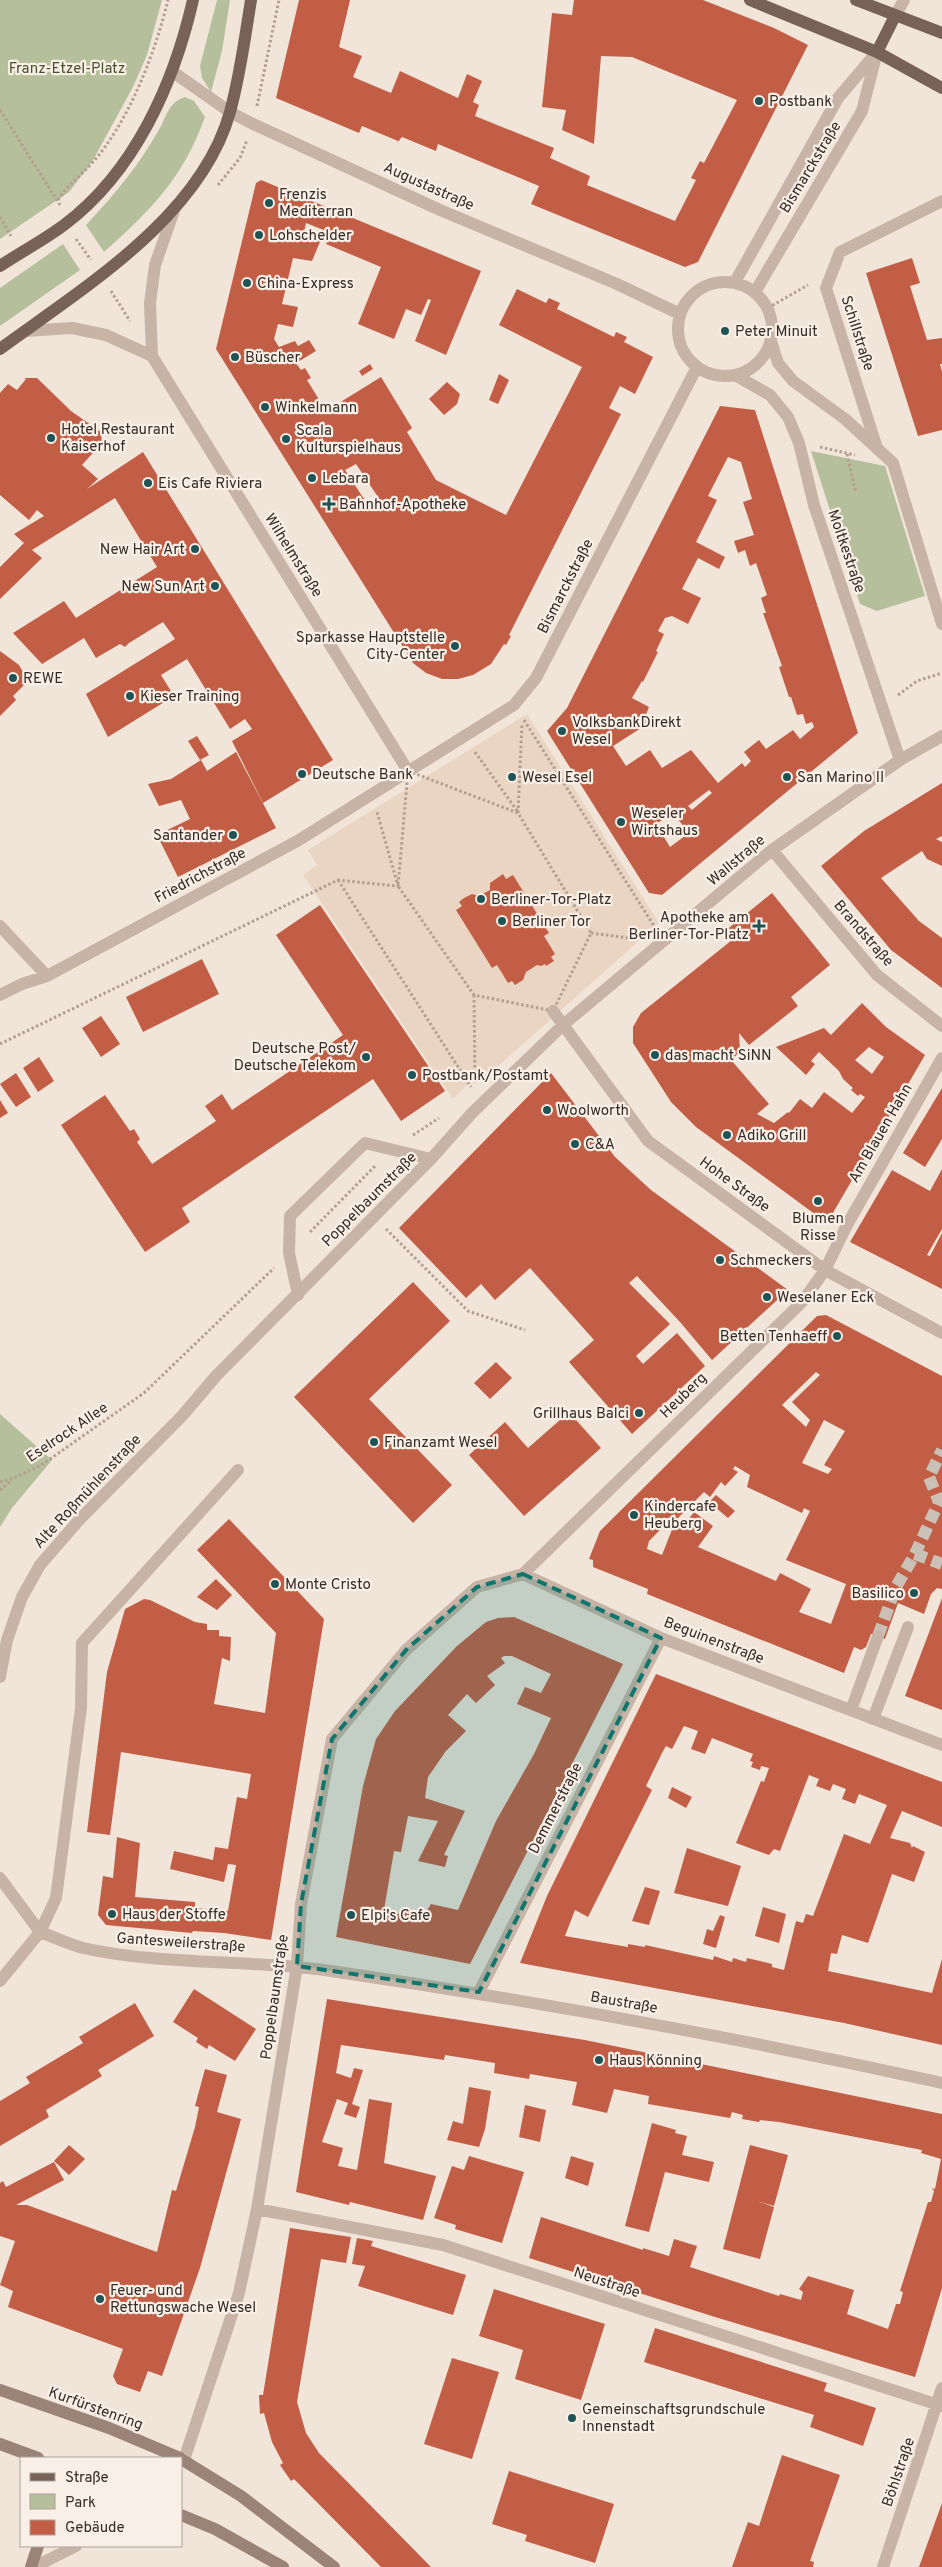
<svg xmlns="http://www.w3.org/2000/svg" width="942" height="2567" viewBox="0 0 942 2567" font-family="Overpass,sans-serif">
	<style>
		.green { fill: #b5bf9b }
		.plaza { fill: #e9d5c2 }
		.building { fill: #c35e46; fill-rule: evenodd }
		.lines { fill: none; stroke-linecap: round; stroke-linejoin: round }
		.street-tunnel { stroke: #cbc0b6; stroke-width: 12; stroke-dasharray: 12 6; stroke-linecap: butt }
		.path { stroke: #b49e91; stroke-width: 3; stroke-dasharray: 2.5 2.5; stroke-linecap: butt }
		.lane { stroke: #c8b4a7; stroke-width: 12 }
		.street { stroke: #c8b4a7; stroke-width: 12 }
		.secondary { stroke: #9c8378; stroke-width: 12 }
		.primary { stroke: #776158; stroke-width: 12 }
		.marked { fill: #0f766e; fill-opacity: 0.2; stroke: #0f766e; stroke-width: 4; stroke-dasharray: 10 6; stroke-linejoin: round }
		.poi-dot { fill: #1e5455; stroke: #f9efe6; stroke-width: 2 }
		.labels { text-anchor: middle; stroke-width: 4.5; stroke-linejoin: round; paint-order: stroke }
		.park-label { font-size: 15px; fill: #46522c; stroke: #f9efe6 }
		.poi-label { font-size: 15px; fill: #352b27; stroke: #f9efe6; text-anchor: start }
		.street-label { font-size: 15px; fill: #352b27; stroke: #f9efe6 }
	</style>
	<rect width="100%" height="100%" fill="#f1e5da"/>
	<path class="green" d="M0,0H162L147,55L133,87L92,162L69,192L0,239Z
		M217,0H230L222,51L211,92L202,78L200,66Z
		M185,97L194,101L205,117C183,178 151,210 104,252L86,225C115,194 141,163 161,126C168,112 170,102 185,97Z
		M63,244L80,270L0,326V288Z
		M811,451L885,466L925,596L877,611L860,604Z
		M0,1414L52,1460L12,1508L0,1527Z"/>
	<path class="plaza" d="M527,714L659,923L487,1076L479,1073L453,1099L303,875L317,865L308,850Z"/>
	<path class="building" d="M299,0H350L339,47L362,56L353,77L391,93L400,71L458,98L467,74L482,81L473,102L479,105L475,116L554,148L550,158L590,176L587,185L675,221L696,180L691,178L700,161L704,163L737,100L632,57L601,56L594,144L562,130L566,110L542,107L552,13L572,15L574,0H703L774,28L808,45L698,262L685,267L531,204L539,186L438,144L436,151L402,137L397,143L398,141L362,126L359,133L276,98Z
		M261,180L481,271L446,355L415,341L431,300L428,299L421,315L406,309L394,339L358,324L381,267L326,244L331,233L306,223L304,232L322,237L312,261L293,258L282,304L298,307L293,327L278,324L274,339L279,347L295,341L298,346L309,340L316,351L296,363L301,370L305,368L311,378L307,380L326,411L381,377L412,428L407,432L436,480L506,515L582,367L499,325L517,289L546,303L549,298L560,303L557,309L614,337L616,332L627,337L624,342L653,357L635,394L620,386L609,408L621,414L509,635L511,636L506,645L504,644L491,664L473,675L458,679H442L426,673L413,663L216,349L256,183ZM356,464L378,497L370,503L369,501L366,502L345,470Z
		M912,258L920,283L910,286L927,340L942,338V364H940L942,372V430L918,436L866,273Z
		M370,364L373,369L362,376L359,371Z
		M499,374L509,380L498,404L489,400Z
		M24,378H37L71,411L101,432L102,445L101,444L82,465L98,479L87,489L143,452L333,760L263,803L232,741L252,729L245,719L230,729L187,659L161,675L174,696L108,737L86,694L175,639L163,622L129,643L125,647L120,644L96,658L84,638L42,664L13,633L64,601L76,618L157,567L115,498L32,550L42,558L0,599V567L24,543L14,534L44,516L37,510L29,520L0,495V393L8,384L17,390L26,379Z
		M447,382L460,394L457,404L444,415L429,399Z
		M720,406L755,410L858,733L662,895L649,893L547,731L567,708ZM728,457L741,462L752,499L743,502L754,535L734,541L738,553L745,550L750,566L756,563L767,595L761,598L766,613H763L782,666L779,667L789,697H791L797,715L803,714L806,724L812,722L814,727L800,739L793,730L766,749L759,740L744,752L751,761L745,767L742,763L718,783L691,750L662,768L650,750L626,766L613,746L649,723L645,717L649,707L632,698L642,681L643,682L658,652L656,651L664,634L658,631L665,618L672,616L688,624L701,598L682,589L698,558L719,569L725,557L696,542L717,500L708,496ZM709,790L712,793L692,810L688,806ZM673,813L689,833L670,847L656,824Z
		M0,651L19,665L28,681L13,696L16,700L0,716Z
		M197,736L209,755L200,760L188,741Z
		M236,752L276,828L178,877L157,835L190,819L181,800L159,806L148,784L171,779L201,760L207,771Z
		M942,783V836L936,839L942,842V866L927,859L922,851L881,878L919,921L942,938V988L891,950L821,866L864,831Z
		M503,874L506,879L513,875L549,933L544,936L555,954L551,957L554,961L546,966L545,964L541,966L537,965L526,972L523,980L515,985L512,981L508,983L497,965L492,968L456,910L462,906L459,902L464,898L472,894L479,896L490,890V883Z
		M772,893L830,965L791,997L798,1006L749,1045L739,1033L740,1050L732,1061L769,1104L757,1114L774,1123L788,1112L789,1113L800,1099L812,1108L824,1092L852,1113L865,1097L860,1094L858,1096L851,1090L853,1088L843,1079L839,1071L819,1052L811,1061L815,1064L806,1075L776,1047L824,1028L831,1035L862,1003L886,1027L925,1055L827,1223L696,1127L671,1102L633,1043V1027L641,1013L732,940L725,931ZM869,1047L884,1057L872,1074L855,1060Z
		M320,905L445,1091L401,1121L373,1079L182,1208L190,1222L145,1252L61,1125L105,1095L130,1131L134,1129L140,1139L137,1142L152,1164L216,1121L205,1106L222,1094L232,1110L343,1035L276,935Z
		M202,959L219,994L143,1032L126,997Z
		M101,1016L120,1044L101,1057L82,1028Z
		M39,1057L54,1081L38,1092L23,1068Z
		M16,1073L31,1097L16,1107L0,1084Z
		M551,1073L615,1157L651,1190L788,1290L712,1360L680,1322L637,1276L629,1283L670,1324L636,1356L643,1364L677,1333L705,1366L632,1434L569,1362L594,1340L530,1268L495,1300L481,1284L466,1298L399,1228Z
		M942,1088V1139L925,1167L903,1153Z
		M0,1100L8,1113L0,1118Z
		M942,1169V1229L927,1255L930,1256L942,1233V1289L850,1242L892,1170L930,1191Z
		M413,1282L450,1321L369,1399L452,1485L413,1523L294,1397Z
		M826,1315L942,1376V1589L937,1588L931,1594L924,1614L898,1603L885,1639L871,1634L866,1647L861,1650L854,1647L844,1673L647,1594L648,1589L593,1567V1560L589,1559L600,1531L817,1316ZM816,1372L820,1375L792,1402L810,1420L806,1427L782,1405ZM824,1420L845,1431L824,1465L832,1469L828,1474L802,1463ZM735,1466L750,1475L747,1487L802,1513L804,1508L810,1511L786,1560L846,1584L831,1624L799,1612L811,1589L780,1573L776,1581L698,1547L713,1526L694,1512L685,1524L675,1521L704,1492L710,1497L721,1482L725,1486L738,1472L733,1469ZM668,1522L673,1527L662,1555L647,1549L649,1541Z
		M496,1362L512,1378L490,1399L474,1383Z
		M569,1412L601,1448L524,1516L469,1455L505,1422L528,1448Z
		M716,1495L735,1511L728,1518L709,1502Z
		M229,1519L324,1619L271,1940L224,1933L193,1931L192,1933L106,1925L98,1915L103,1876L113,1878L117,1837L140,1843L135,1897L195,1902V1908L228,1911L236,1865L228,1864L224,1882L170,1869L174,1851L213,1860L215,1847L228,1849L237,1797L247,1799L251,1774L121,1752L110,1835L87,1832L107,1672L125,1609L144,1599L150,1600L195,1622L207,1624V1630H219V1636L231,1637L230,1661L222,1658L214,1704L265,1713L276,1633L197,1550Z
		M216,1579L232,1595L217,1610L197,1597Z
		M942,1598V1710L905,1696Z
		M514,1617L623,1664L470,1964L336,1937L363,1786L376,1739L395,1711L457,1646L486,1622L498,1618ZM504,1656H512L551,1674L541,1693L525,1687L517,1704L551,1718L534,1754L496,1821L458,1910L431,1904L425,1914L401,1910L399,1913L384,1910L394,1851L401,1852L408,1816L438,1821L418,1861L445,1867L448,1856L444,1855L465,1811L425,1798L428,1777L446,1751L466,1731L448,1715L467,1694L476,1703L495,1685L487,1676L505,1663L501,1658Z
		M656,1674L942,1782V1827L902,1811L890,1838L910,1843L912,1848L913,1846L925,1852L914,1882L892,1874L868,1943L842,1935L837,1954L831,1953L828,1971L932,1993L942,1959V2045L844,2023L520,1963L547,1896ZM684,1726L698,1731L691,1749L705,1754L712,1738L753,1754L750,1761L753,1762L751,1767L760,1770L761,1766L769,1768L764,1782L761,1781L736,1843L769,1855L774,1849L780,1851L809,1775L819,1779L816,1786L830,1791L833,1784L846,1789L842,1799L855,1804L859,1794L887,1805L870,1844L844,1834L813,1916L806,1914L803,1923L796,1921L784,1970L772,1967V1964L747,1958L746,1962L733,1958L732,1962L714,1956L713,1960L645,1945V1947L628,1944V1947L565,1936L575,1910L588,1917L652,1790L646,1786L662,1753L666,1746L672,1749Z
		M672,1787L692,1797L686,1808L668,1798Z
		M687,1848L741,1866L728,1906L674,1893Z
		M645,1887L660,1891L649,1925L632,1921Z
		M763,1907L786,1914L779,1943L755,1936Z
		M720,1915L725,1917L716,1948L703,1944L707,1929L713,1931Z
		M194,1989L256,2029L235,2061L209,2045L207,2049L196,2042L198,2038L173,2022Z
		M327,1999L585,2040L942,2114V2288L915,2377L715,2317L529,2258L541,2217L643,2250V2248L669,2256L674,2239L697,2246L690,2267L779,2296L780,2294L801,2300L803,2292L799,2289L808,2276L854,2290L847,2314L888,2329L896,2304H900L903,2292L900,2291L928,2202H931L934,2191L932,2188L935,2189L941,2159L921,2153L922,2150L779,2122L760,2120L759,2122L742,2119L743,2115L732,2112L730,2118L648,2104L649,2096L614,2089L607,2113L572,2105L577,2082L530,2074L529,2079L494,2073L495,2063L445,2055L444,2060L341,2045L336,2073L351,2078L354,2068L363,2070L352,2104L360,2107L356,2118L344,2114L348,2103L337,2099L322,2142L343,2148L338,2166L357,2170L369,2099L392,2103L384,2163L436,2176L423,2220L350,2202L349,2205L296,2192Z
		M135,2003L154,2036L98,2070L102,2076L46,2110L49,2117L0,2146V2101L30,2083L26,2077L83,2043L79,2037Z
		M205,2069L227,2075L217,2112L241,2119L200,2268L162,2376L148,2371L140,2392L117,2384L113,2376L123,2349L8,2307L13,2291L0,2285L15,2241L0,2236V2183L3,2181L6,2187L54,2162L64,2180L16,2205H27L157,2252L172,2190L176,2191L195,2127L199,2107L195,2106Z
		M469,2087L491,2091L485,2129L479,2147L447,2140L453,2121L463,2124Z
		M525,2105L546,2110L540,2142L519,2137Z
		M652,2123L676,2130L675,2133L687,2136L682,2155L714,2162L709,2182L665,2172L649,2232L625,2226Z
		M69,2145L85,2159L69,2175L54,2161Z
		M750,2145L788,2155L774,2206L757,2201L774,2207L760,2259L723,2249Z
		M469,2156L524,2172L502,2243L455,2229L456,2225L434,2218L452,2166L464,2170Z
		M571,2156L594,2163L588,2186L565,2178Z
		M290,2228L351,2237L346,2263L321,2259L297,2402L306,2433L319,2453L431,2567H381L294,2479L291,2481L280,2465L283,2463L272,2442L264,2413L260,2414L259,2395H263Z
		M357,2238L373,2241L371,2246L466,2275L453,2315L358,2286L365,2266L352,2264Z
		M494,2289L605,2324L581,2400L515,2379L523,2350L479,2336Z
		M655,2328L827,2383L824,2391L876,2408L863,2446L810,2427L814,2415L644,2362Z
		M452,2358L499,2372L472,2459L424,2444Z
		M782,2455L840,2475L810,2561L814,2562L813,2567H732L748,2522L759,2526Z
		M509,2471L614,2504L595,2563L525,2541L527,2535L492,2524Z
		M942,2503V2567H919Z"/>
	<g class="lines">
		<path class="street-tunnel" d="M915,1554L942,1564
			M878,1636L896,1587L915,1554L939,1502L929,1477L942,1450"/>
		<path class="path" d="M257,106L279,0
			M0,110L60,205
			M218,185L240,158L247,140
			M58,200C69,183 80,177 92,163C129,122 155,53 168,0
			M0,217L11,236
			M76,239L91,260
			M111,291L130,321
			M768,308L808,285
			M820,447L855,455
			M847,454L856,493
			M898,695L917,681L942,673
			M524,720L654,926
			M475,752L518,812
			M408,771L518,813L591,933L553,1011L474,995L398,886Z
			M518,813L522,724
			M338,880L471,1087
			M591,933L636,939
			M474,995L475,1084
			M0,1044L338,880L398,886L377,812
			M413,1135L439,1118
			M386,1229L468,1311L525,1330
			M310,1232L376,1165
			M0,1482L14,1478L43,1464L144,1393L274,1268
			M0,1490L12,1480"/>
		<path class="lane" d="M298,1295L289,1253L290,1216L365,1143L431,1159
			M873,1719L908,1627
			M40,1932L56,1898L81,1708L82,1643L238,1470"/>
		<path class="street" d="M895,16L904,0
			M173,72L230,112L253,124L440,210L617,284L680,314
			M175,208L155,265L150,303L152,356L408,771
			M678 329a47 47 0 1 1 94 0a47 47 0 1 1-94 0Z
			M735,282L838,98L877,52
			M755,292L862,111L876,56
			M25,331L72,328L106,335L152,356
			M771,341L778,363L793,381L845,419L893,463L942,624
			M735,375L770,395L788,417L799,443L814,505L900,760
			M877,448L826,288L840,252L942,201
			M772,850L877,975L942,1026
			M0,926L47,976
			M0,995L22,984L47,976L299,840L514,705L536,678L697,367
			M553,1011L648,1141L825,1270L942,1333
			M523,1574L802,1302L825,1270L847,1225L942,1058
			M0,1677L7,1640L22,1597L40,1565L79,1520L182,1416L216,1376L431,1159L472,1113L563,1025L772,850L900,760L942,736
			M851,1710L878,1636
			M0,1878L40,1932
			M40,1932C54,1937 69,1944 83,1948C164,1966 249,1959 331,1971C536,2001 740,2038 942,2083
			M0,1981L40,1932
			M479,1992L661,1638
			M257,2209L443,2245L942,2406
			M184,2460L239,2293L257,2209L297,1966L301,1904L332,1739L406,1650L477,1587L523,1574L661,1638L942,1745
			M34,2567L76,2546
			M883,2567L942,2388"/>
		<path class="secondary" d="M0,2390L109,2428L180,2458
			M0,2444L38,2458
			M181,2459L241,2496L334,2567
			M181,2515L215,2529L283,2567
			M31,2567L38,2546"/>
		<path class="primary" d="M750,0L877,52L942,88
			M856,0L942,33
			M877,52L895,16
			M0,266C21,252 44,240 64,225C135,172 174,83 193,0
			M0,349C83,288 201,217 230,112C240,76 245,37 251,0"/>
	</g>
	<path class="marked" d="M523,1574L661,1638L479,1992L297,1966L301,1904L332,1739L406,1650L477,1587Z"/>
	<g class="poi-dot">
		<circle cx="759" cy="101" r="5"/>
		<circle cx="269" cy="203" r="5"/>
		<circle cx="259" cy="235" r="5"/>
		<circle cx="247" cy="283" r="5"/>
		<circle cx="725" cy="331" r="5"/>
		<circle cx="235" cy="357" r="5"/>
		<circle cx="265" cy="407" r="5"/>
		<circle cx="51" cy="438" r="5"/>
		<circle cx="286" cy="439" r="5"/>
		<circle cx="312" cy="478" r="5"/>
		<circle cx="148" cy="483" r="5"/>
		<path d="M326.5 496.5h5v5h5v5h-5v5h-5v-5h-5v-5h5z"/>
		<circle cx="195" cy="549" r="5"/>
		<circle cx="215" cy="586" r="5"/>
		<circle cx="455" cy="646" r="5"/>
		<circle cx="13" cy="678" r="5"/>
		<circle cx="130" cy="696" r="5"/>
		<circle cx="562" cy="731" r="5"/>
		<circle cx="302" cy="774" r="5"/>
		<circle cx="512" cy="777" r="5"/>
		<circle cx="787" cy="777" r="5"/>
		<circle cx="621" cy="822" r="5"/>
		<circle cx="233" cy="835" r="5"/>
		<circle cx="481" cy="899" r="5"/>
		<circle cx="502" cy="921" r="5"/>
		<path d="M756.5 918.5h5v5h5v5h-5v5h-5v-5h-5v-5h5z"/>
		<circle cx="655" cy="1055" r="5"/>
		<circle cx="366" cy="1057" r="5"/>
		<circle cx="412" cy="1075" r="5"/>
		<circle cx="547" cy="1110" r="5"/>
		<circle cx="727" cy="1135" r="5"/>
		<circle cx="575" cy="1144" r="5"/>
		<circle cx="818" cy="1201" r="5"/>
		<circle cx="720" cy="1260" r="5"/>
		<circle cx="767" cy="1297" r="5"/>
		<circle cx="837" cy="1336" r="5"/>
		<circle cx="639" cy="1413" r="5"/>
		<circle cx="374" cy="1442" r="5"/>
		<circle cx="634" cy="1515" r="5"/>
		<circle cx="275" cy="1584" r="5"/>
		<circle cx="914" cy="1593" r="5"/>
		<circle cx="112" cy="1914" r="5"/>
		<circle cx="351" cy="1915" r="5"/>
		<circle cx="599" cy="2060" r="5"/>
		<circle cx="100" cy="2299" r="5"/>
		<circle cx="572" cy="2418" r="5"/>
	</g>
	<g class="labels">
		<g class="park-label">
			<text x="67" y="73">Franz-Etzel-Platz</text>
		</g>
		<g class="poi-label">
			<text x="769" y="106">Postbank</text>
			<text x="279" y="199">Frenzis<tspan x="279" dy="17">Mediterran</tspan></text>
			<text x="269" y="240">Lohschelder</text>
			<text x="257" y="288">China-Express</text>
			<text x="735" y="336">Peter Minuit</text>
			<text x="245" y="362">Büscher</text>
			<text x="275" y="412">Winkelmann</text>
			<text x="61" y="434">Hotel Restaurant<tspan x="61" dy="17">Kaiserhof</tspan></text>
			<text x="296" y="435">Scala<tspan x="296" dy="17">Kulturspielhaus</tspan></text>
			<text x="322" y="483">Lebara</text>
			<text x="158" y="488">Eis Cafe Riviera</text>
			<text x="339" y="509">Bahnhof-Apotheke</text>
			<text x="185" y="554" text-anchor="end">New Hair Art</text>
			<text x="205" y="591" text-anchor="end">New Sun Art</text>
			<text x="445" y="642" text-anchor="end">Sparkasse Hauptstelle<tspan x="445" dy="17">City-Center</tspan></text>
			<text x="23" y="683">REWE</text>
			<text x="140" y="701">Kieser Training</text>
			<text x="572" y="727">VolksbankDirekt<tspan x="572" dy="17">Wesel</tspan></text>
			<text x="312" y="779">Deutsche Bank</text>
			<text x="522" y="782">Wesel Esel</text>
			<text x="797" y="782">San Marino II</text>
			<text x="631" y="818">Weseler<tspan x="631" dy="17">Wirtshaus</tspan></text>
			<text x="223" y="840" text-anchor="end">Santander</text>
			<text x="491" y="904">Berliner-Tor-Platz</text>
			<text x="749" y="922" text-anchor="end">Apotheke am<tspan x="749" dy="17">Berliner-Tor-Platz</tspan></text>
			<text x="512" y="926">Berliner Tor</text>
			<text x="356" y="1053" text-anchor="end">Deutsche Post/<tspan x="356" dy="17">Deutsche Telekom</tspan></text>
			<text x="665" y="1060">das macht SiNN</text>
			<text x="422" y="1080">Postbank/Postamt</text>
			<text x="557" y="1115">Woolworth</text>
			<text x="737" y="1140">Adiko Grill</text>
			<text x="585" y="1149">C&amp;A</text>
			<text x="818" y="1223" text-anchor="middle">Blumen<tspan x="818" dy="17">Risse</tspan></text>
			<text x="730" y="1265">Schmeckers</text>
			<text x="777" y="1302">Weselaner Eck</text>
			<text x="827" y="1341" text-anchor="end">Betten Tenhaeff</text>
			<text x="629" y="1418" text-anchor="end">Grillhaus Balci</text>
			<text x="384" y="1447">Finanzamt Wesel</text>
			<text x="644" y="1511">Kindercafe<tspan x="644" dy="17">Heuberg</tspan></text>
			<text x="285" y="1589">Monte Cristo</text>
			<text x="904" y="1598" text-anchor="end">Basilico</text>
			<text x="122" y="1919">Haus der Stoffe</text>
			<text x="361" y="1920">Elpi's Cafe</text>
			<text x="609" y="2065">Haus Könning</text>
			<text x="110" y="2295">Feuer- und<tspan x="110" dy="17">Rettungswache Wesel</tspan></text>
			<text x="582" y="2414">Gemeinschaftsgrundschule<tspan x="582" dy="17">Innenstadt</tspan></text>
		</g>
		<g class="street-label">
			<text transform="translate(810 167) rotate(-59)" y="5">Bismarckstraße</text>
			<text transform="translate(429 186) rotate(24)" y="5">Augustastraße</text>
			<text transform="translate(858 333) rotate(72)" y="5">Schillstraße</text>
			<text transform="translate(847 551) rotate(71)" y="5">Moltkestraße</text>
			<text transform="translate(294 555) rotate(58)" y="5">Wilhelmstraße</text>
			<text transform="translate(565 586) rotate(-63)" y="5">Bismarckstraße</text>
			<text transform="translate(736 860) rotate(-40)" y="5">Wallstraße</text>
			<text transform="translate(200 875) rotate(-28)" y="5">Friedrichstraße</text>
			<text transform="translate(864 933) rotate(49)" y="5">Brandstraße</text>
			<text transform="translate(880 1133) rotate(-60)" y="5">Am Blauen Hahn</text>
			<text transform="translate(735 1184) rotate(36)" y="5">Hohe Straße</text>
			<text transform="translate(369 1199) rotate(-45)" y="5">Poppelbaumstraße</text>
			<text transform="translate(683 1395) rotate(-44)" y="5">Heuberg</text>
			<text transform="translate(67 1432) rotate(-34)" y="5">Eselrock Allee</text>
			<text transform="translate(87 1491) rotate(-47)" y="5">Alte Roßmühlenstraße</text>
			<text transform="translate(714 1640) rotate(21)" y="5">Beguinenstraße</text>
			<text transform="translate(555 1808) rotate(-63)" y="5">Demmerstraße</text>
			<text transform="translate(181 1942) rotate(4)" y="5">Gantesweilerstraße</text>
			<text transform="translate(274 1997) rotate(-82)" y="5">Poppelbaumstraße</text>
			<text transform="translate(624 2002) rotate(10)" y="5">Baustraße</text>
			<text transform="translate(607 2282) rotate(18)" y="5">Neustraße</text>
			<text transform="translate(96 2408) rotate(20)" y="5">Kurfürstenring</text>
			<text transform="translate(898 2472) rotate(-71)" y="5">Böhlstraße</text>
		</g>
	</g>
	<rect x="20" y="2457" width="162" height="90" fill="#f9efe6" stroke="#aba19a"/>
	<rect x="30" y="2473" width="25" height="8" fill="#776158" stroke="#aba19a"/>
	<text x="65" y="2482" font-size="15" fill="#352b27">Straße</text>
	<rect x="30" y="2494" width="25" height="15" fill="#b5bf9b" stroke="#aba19a"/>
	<text x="65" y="2507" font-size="15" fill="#352b27">Park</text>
	<rect x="30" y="2520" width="25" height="15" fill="#c35e46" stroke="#aba19a"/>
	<text x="65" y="2532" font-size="15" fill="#352b27">Gebäude</text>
</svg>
